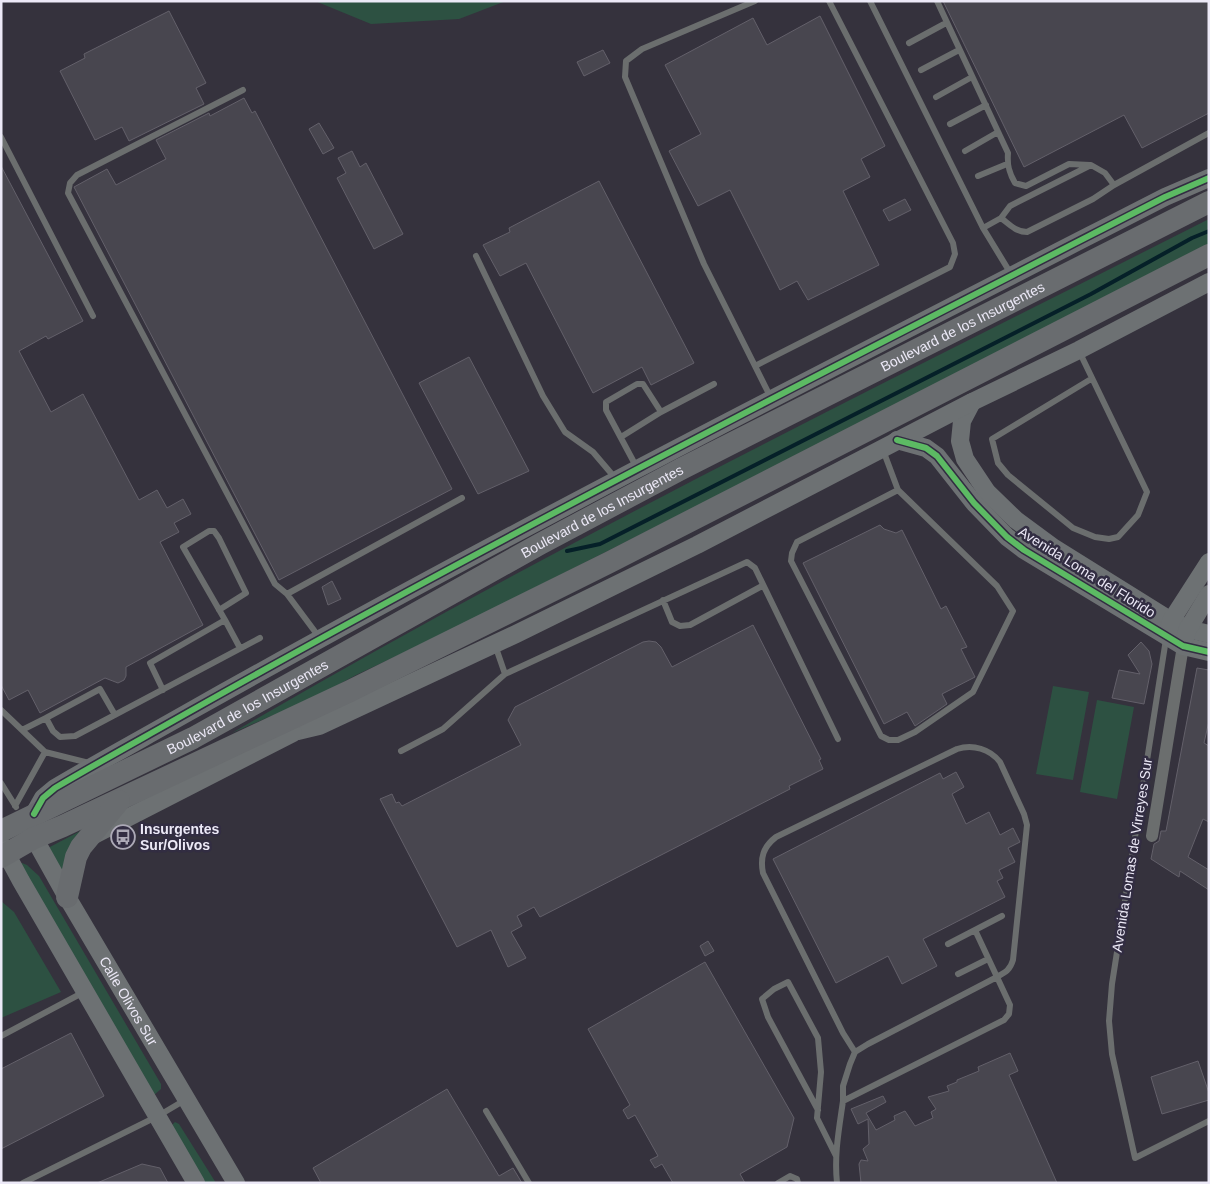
<svg xmlns="http://www.w3.org/2000/svg" width="1210" height="1184" viewBox="0 0 1210 1184" font-family="Arial,sans-serif">
	<style>
		.green { fill: #2d5142 }
		.lines { fill: none; stroke-linecap: round; stroke-linejoin: round }
		.stream { stroke: #052028; stroke-width: 4 }
		.building { fill: #48464f; stroke: #63606a }
		.lane { stroke: #6b6e6e; stroke-width: 6 }
		.street { stroke: #6b6e6e; stroke-width: 12 }
		.secondary { stroke: #6d7173; stroke-width: 18 }
		.highway { stroke: #696c6f; stroke-width: 22 }
		.cycleway-casing { stroke: #322d42; stroke-width: 9 }
		.cycleway { stroke: #5cba63; stroke-width: 6 }
		.labels { text-anchor: middle; stroke-width: 5; stroke-linejoin: round; paint-order: stroke }
		.street-label { font-size: 14px; fill: #ece9f7; stroke: #322d42 }
		.poi-label { font-size: 14px; font-weight: bold; fill: #ece9f7; stroke: #322d42; text-anchor: start }
	</style>
	<rect width="100%" height="100%" fill="#35323d"/>
	<path class="green" d="M315,1H506L459,19L371,24Z
		M1209,219V248L433,639L356,675L290,711L271,716L232,733C549,547 881,385 1209,219Z
		M1053,686L1089,692L1073,780L1036,774Z
		M1097,700L1134,707L1117,799L1080,792Z
		M90,826L62,877L46,849Z
		M22,863L27,865L39,876L161,1084V1089L154,1095L18,864Z
		M1,901L14,912L61,992L1,1018Z
		M175,1122L179,1124L216,1183H203L172,1125Z"/>
	<g class="lines">
		<path class="stream" d="M567,551L600,544L1091,294L1192,238L1209,231"/>
	</g>
	<path class="building" d="M943,1H1209V113L1142,148L1124,115L1024,167Z
		M169,11L206,83L196,88L204,104L129,141L122,127L95,140L60,71L85,58L84,54Z
		M820,16L885,146L861,159L870,177L843,191L879,265L808,300L797,281L780,290L730,190L698,206L669,151L701,134L665,65L753,18L767,45Z
		M603,50L610,63L584,76L577,62Z
		M244,98L252,113L255,111L452,489L279,580L74,187L107,169L116,185L166,159L156,140L209,113L210,116Z
		M319,123L334,148L323,154L309,129Z
		M352,151L360,167L366,163L403,234L374,249L337,178L346,173L338,158Z
		M1,166L83,321L48,339L46,336L19,351L51,412L83,394L139,500L157,490L167,508L183,499L191,514L174,523L179,532L160,542L203,625L126,667V676L124,680L118,683L105,678L40,713L28,690L9,700L1,685Z
		M599,181L694,363L651,385L642,367L593,393L526,263L500,276L483,245L510,232L509,228Z
		M905,199L911,210L889,221L883,210Z
		M469,357L529,471L478,494L419,383Z
		M880,525L884,529L896,533L902,530L941,609L946,606L967,647L961,649L975,677L942,694L947,704L915,726L907,712L884,724L803,563Z
		M332,581L341,599L328,605L322,587Z
		M753,625L821,759L819,760L823,769L789,786L790,789L540,917L534,907L517,916L522,926L511,932L526,958L508,967L491,930L457,947L380,799L392,794L396,803L399,802L402,806L521,745L508,720L515,707L643,642L649,641L656,642L661,647L672,667Z
		M1141,642L1149,651L1152,664L1144,704L1112,698L1119,670L1140,674L1128,655Z
		M1197,668L1209,670V721L1204,743L1209,746V822L1203,819L1188,857L1209,870V890L1180,871L1179,877L1151,859L1154,844L1159,841L1161,831H1166Z
		M956,772L964,787L952,794L966,824L989,812L1000,835L1013,828L1020,842L1008,848L1015,862L999,870L1003,878L997,881L1005,897L923,939L937,966L902,984L888,956L836,983L773,859L940,773L943,779Z
		M708,941L714,951L705,956L700,946Z
		M705,962L794,1118L787,1147L740,1174L745,1183H673L662,1164L655,1168L650,1160L658,1156L635,1115L628,1119L623,1110L630,1105L588,1029Z
		M71,1033L104,1096L1,1149V1069Z
		M1010,1053L1018,1071L1009,1075L1057,1183H861L859,1164L861,1160L868,1161L863,1149L869,1144L868,1119L858,1124L851,1109L883,1096L886,1102L866,1113L876,1130L895,1120L894,1116L905,1111L915,1126L933,1118L931,1112L936,1109L928,1097L949,1091L947,1086L957,1082V1080L979,1071L978,1067Z
		M1198,1061L1209,1093V1100L1162,1114L1151,1077Z
		M447,1089L499,1176L513,1168L522,1183H321L313,1168Z
		M142,1164L160,1168L168,1183H97Z"/>
	<g class="lines">
		<path class="lane" d="M755,1L642,49L626,61L625,77L704,264L771,398
			M870,1L983,228L1011,274
			M937,1L1008,153C1007,165 1009,173 1015,183L1026,186L1069,164L1090,165
			M909,43L946,23
			M921,70L959,50
			M243,90L77,175L70,183L68,193L275,584L287,594L319,637
			M936,97L972,77
			M950,124L986,105
			M1,137L93,316
			M965,151L998,132
			M978,176L1007,164
			M1114,185L1209,133
			M983,228L1001,218L1010,206L1091,165L1105,173L1114,185L1093,199L1027,232C1016,232 1009,224 1001,218
			M476,256L543,396L565,432L593,452L616,479
			M1079,351L1147,492L1138,515L1118,537L1109,539L1095,537L1073,528L1008,475L998,463L992,439L1091,379
			M755,366L950,267L955,254L953,243L829,1
			M621,437L661,412
			M883,450L898,490L997,586L1013,611L973,692L915,732L898,740H889L881,736L791,561L792,553L797,542L898,490
			M637,468L606,410V402L637,384H643L661,412L714,384
			M287,594L462,498
			M663,600L672,622L680,626L690,625L762,586
			M225,620L240,648
			M1166,639L1112,984L1109,1021L1112,1054L1135,1158L1209,1121
			M505,674L747,562L755,568L838,739
			M163,690L150,663L225,620L183,547L209,531H214L219,538L246,593L219,610
			M1,710L45,752L89,763
			M46,718L100,689L115,715
			M22,730L46,718L53,731L60,737L75,736L260,638
			M401,751L443,729L505,674L495,645
			M1,783L16,807
			M15,806L45,752
			M948,944L1002,916
			M958,974L988,959
			M997,977L1010,1005L1009,1014L1004,1020L843,1101V1086L850,1064L855,1052L868,1044Z
			M1,1036L84,992
			M855,1052L843,1033L763,873C760,858 763,847 776,837L957,749C973,744 990,749 1000,762L1024,814L1027,825L1013,960C1010,970 1006,972 997,977L975,930
			M818,1110L768,1017L762,999L774,989L788,982L818,1038L821,1072L817,1118L836,1156
			M486,1111L529,1183
			M23,1183L158,1116L185,1100
			M778,1183L790,1176L797,1179L798,1183
			M837,1183C834,1155 839,1129 843,1101"/>
		<path class="street" d="M1152,836L1183,646"/>
		<g class="secondary">
			<path d="M972,402L962,421L960,441L965,459L987,492L1016,520L1054,548L1171,621L1188,629L1209,634"/>
			<path d="M897,440L926,448L937,456L974,503L1007,537L1024,550L1183,646L1209,652"/>
			<path d="M1168,633L1171,621L1209,562"/>
			<path d="M1185,638L1188,629L1209,594"/>
			<path d="M270,732L298,731L319,726L516,634L697,545L972,402L1079,350L1209,282"/>
			<path d="M34,814L43,798L55,788C99,762 143,738 187,713C508,532 837,365 1165,197L1209,178"/>
			<path id="s1" d="M28,827L67,897L236,1183"/>
			<path d="M94,835L293,733"/>
			<path d="M1,844L21,881L196,1183"/>
		</g>
		<g class="highway">
			<path id="s2" d="M1,831L193,738L540,544L681,469L1209,202"/>
			<path d="M1,857L34,838L63,826L350,691L610,562L1209,255"/>
			<path d="M67,897L76,857L81,847L119,801"/>
		</g>
		<g class="cycleway-casing">
			<path id="cycleway" d="M897,440L926,448L937,456L974,503L1007,537L1024,550L1183,646L1209,652
				M34,814L43,798L55,788C99,762 143,738 187,713C508,532 837,365 1165,197L1209,178"/>
		</g>
		<use href="#cycleway" class="cycleway"/>
	</g>
	<defs>
		<g id="bus-ring" transform="scale(1.25)"><circle r="9.5" fill="#322d42" stroke="#aca9b6" stroke-width="1.5"/><path d="M-5-6H5V4H4V6H2V4H-2V6H-4V4H-5ZM-3.5-4V0h7V-4ZM-3.5 1.2v1.5H-2V1.2ZM2 1.2v1.5H3.5V1.2Z" fill="#aca9b6"/></g>
	</defs>
	<g fill-rule="evenodd">
		<use href="#bus-ring" x="123" y="837"/>
	</g>
	<g class="labels">
		<g class="street-label">
			<text dy="5" stroke="none"><textPath href="#s2" startOffset="1086">Boulevard de los Insurgentes</textPath></text>
			<text dy="5" stroke="none"><textPath href="#s2" startOffset="681">Boulevard de los Insurgentes</textPath></text>
			<text transform="translate(1087 572) rotate(32)" y="5">Avenida Loma del Florido</text>
			<text dy="5" stroke="none"><textPath href="#s2" startOffset="276">Boulevard de los Insurgentes</textPath></text>
			<text transform="translate(1132 855) rotate(-81)" y="5">Avenida Lomas de Virreyes Sur</text>
			<text dy="5" stroke="none"><textPath href="#s1" startOffset="201">Calle Olivos Sur</textPath></text>
		</g>
		<g class="poi-label">
			<text x="140" y="834">Insurgentes<tspan x="140" dy="16">Sur/Olivos</tspan></text>
		</g>
	</g>
	<rect width="1210" height="1184" fill="none" stroke="#ece9f7" stroke-width="5"/>
</svg>
